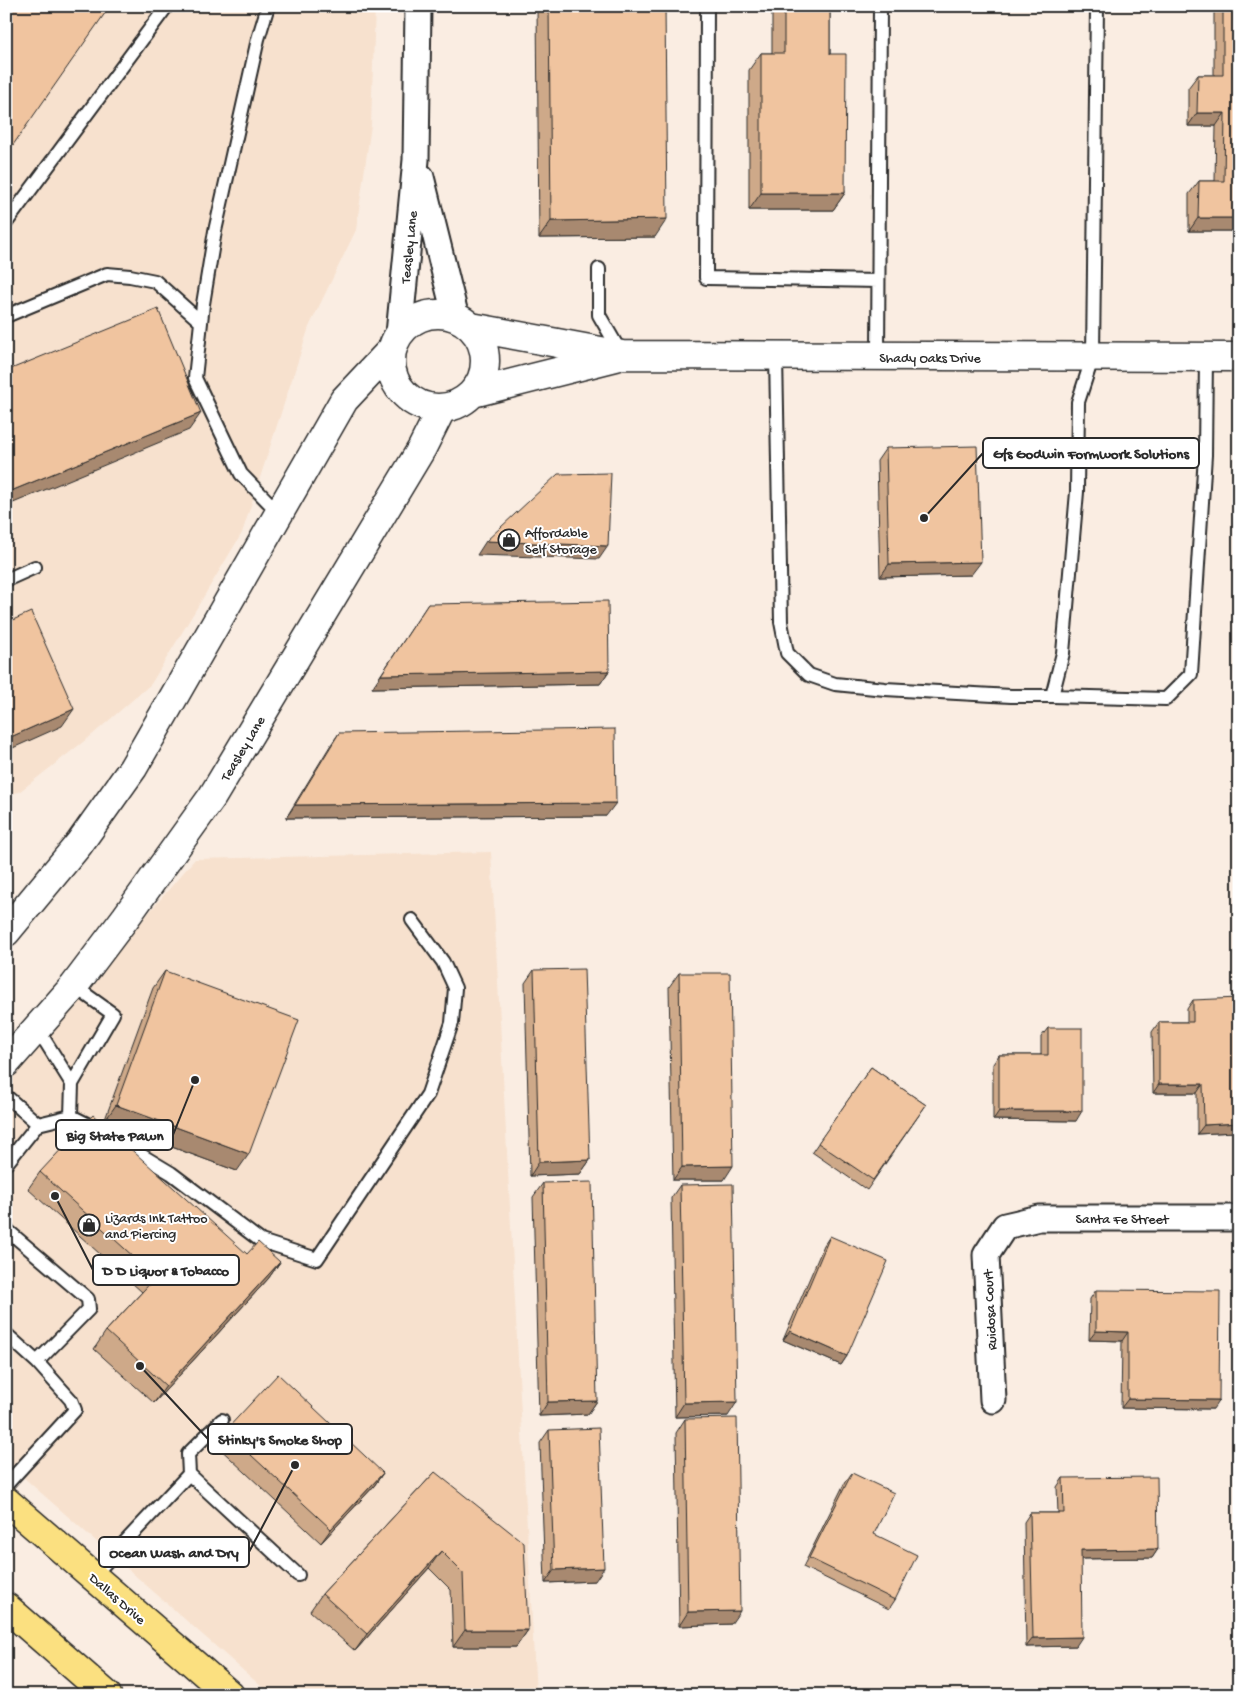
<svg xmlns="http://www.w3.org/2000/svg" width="1245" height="1701" viewBox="0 0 1245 1701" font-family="'Gochi Hand',sans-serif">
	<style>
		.built { fill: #f7e1ce }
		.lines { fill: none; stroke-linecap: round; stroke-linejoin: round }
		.service-casing { stroke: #2b2b2b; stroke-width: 16 }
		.minor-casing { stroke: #2b2b2b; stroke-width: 29 }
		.tertiary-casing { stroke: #2b2b2b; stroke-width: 31 }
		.primary-casing { stroke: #2b2b2b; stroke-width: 31 }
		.service { stroke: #fff; stroke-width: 12 }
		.minor { stroke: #fff; stroke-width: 25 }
		.tertiary { stroke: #fff; stroke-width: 28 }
		.primary { stroke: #fbe080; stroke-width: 28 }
		.wall { fill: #cea989; stroke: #2b2b2b }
		.shaded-wall { fill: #a8896f; stroke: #2b2b2b }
		.building { fill: #f0c49f; stroke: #2b2b2b }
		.labels { text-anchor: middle; stroke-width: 4; stroke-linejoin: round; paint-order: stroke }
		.street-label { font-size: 14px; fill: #2b2b2b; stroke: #fff }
		.poi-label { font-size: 14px; fill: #2b2b2b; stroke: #fff; text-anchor: start }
		.leader { fill: none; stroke: #2b2b2b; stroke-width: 2 }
		.callout-dot { fill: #2b2b2b; stroke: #fff; stroke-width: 2 }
		.callout { fill: #fff; stroke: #2b2b2b; stroke-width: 2 }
		.callout-label { font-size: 15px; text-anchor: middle; font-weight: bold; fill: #2b2b2b }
	</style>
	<rect width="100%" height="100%" fill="#faede2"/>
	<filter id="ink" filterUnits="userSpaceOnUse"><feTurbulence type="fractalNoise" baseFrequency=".02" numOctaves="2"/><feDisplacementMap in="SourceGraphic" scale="10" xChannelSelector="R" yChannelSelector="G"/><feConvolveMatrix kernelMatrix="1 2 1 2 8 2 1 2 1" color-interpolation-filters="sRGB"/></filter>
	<g filter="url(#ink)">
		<path class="built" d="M6,6H375L371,125L356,230L309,327L242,533L151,684L92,735L19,792L6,795Z
			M491,852L536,1695H271L6,1462V1079L195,859Z"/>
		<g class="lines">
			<g class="service-casing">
				<path id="service" d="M268,6L258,39L215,231L203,304L195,378L241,474L278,512
					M707,6L706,278L878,281
					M6,223L167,6
					M599,269V315L621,353
					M6,316L107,274L130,276L155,281L201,322
					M776,356L781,622L787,653L809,675L835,684L885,689L1011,696H1052L1063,653L1077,492L1078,402L1093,356L1097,6
					M878,357L880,6
					M6,580L35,567
					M1052,696L1166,699L1191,674L1205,455L1206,357
					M37,1028L72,1084L71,1116
					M72,1084L113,1014L74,986
					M6,1096L38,1124L6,1164
					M38,1124L71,1116L99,1130
					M116,1140L171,1173L261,1241L317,1259L428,1094L452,1023L455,988L443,962L412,920
					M6,1229L88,1299L89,1309L37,1362L71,1400L75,1410L6,1485
					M6,1334L37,1362
					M189,1474L188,1454L222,1420
					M93,1576L189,1474L298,1575"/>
			</g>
			<g class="minor-casing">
				<path id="minor" d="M421,177L456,318
					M399,334L416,160L418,6
					M993,1400L986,1255L1005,1226L1039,1218H1239"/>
			</g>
			<g class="tertiary-casing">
				<path id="tertiary" d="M391 361a47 47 0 1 1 94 0a47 47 0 1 1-94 0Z
					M471,327L622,355L1239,357
					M473,393L616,357
					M6,932L79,844L133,768L344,400L393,348
					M6,1063L74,986L126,917L212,797L422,448L442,408"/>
			</g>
			<g class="primary-casing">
				<path id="primary" d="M6,1501L230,1695
					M6,1607L107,1695"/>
			</g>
			<use href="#service" class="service"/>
			<use href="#minor" class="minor"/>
			<use href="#tertiary" class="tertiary"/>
			<use href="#primary" class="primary"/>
		</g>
		<path class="wall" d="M537,6H665L655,237L539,238Z
			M772,6H830V54L845,193L833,210H749V70L761,53H772Z
			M1214,6H1239V231H1189V194L1199,181H1215L1216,126H1188V88L1198,75H1214Z
			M886,448L971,575L880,577L877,461Z
			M428,604L609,671L600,684L372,688Z
			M339,733L606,816L286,818L330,746Z
			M534,970L590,1160L580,1174L530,1176L525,983Z
			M165,971L237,1171L104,1122L153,988Z
			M679,973L724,1180H673L669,987Z
			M1193,1000L1235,1132L1197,1134V1093H1153L1152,1032L1159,1022H1187V1009Z
			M1048,1028L1076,1121L993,1120V1064L999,1055H1041V1037Z
			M871,1067L926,1105L867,1190L812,1152Z
			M40,1172L247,1254L280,1262L268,1279L154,1403L94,1349L106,1331L142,1292L28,1189Z
			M543,1183L597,1401L588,1414L539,1416L533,1197Z
			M680,1185L728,1416L675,1417L671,1198Z
			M830,1236L847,1356L841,1365L783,1340L824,1245Z
			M1096,1290L1213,1409L1121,1408L1122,1341L1089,1340L1090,1299Z
			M685,1419L731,1624L679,1626L676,1433Z
			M549,1430L595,1581L545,1583L540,1443Z
			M225,1431L383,1473L374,1486L321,1543L215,1444Z
			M435,1472L528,1630L516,1647H453L451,1590L429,1568L355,1651L310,1611L322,1594Z
			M852,1473L874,1534L895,1600L889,1609L803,1567L845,1482Z
			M1063,1478L1158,1549L1152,1558L1081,1559L1076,1646L1026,1647L1024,1522L1030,1513H1058L1057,1487Z"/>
		<path class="shaded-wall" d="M1197,113H1225L1216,126H1188Z
			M761,193H845L833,210H749Z
			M1198,218H1239V231H1189Z
			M667,219L655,237L539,238L551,221Z
			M201,413L189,430L6,506V493Z
			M486,541L608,546L599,559L477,555Z
			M981,562L971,575L880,577L889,564Z
			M609,671L600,684L372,688L381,675Z
			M74,709L62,726L6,751V739Z
			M616,803L606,816L286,818L295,805Z
			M1159,1084H1203L1197,1093H1153Z
			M116,1105L249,1154L237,1171L104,1122Z
			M999,1111H1082L1076,1121L993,1120Z
			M1239,1123V1127L1235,1132L1197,1134L1204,1125Z
			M590,1160L580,1174L530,1176L539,1162Z
			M733,1166L724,1180H673L682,1167Z
			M280,1262L268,1279L154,1403L166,1386Z
			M790,1331L847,1356L841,1365L783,1340Z
			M1096,1331L1128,1332L1122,1341L1089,1340Z
			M1128,1399L1219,1400L1213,1409L1121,1408Z
			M597,1401L588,1414L539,1416L548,1402Z
			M737,1402L728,1416L675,1417L684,1403Z
			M383,1473L374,1486L321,1543L331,1529Z
			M1158,1549L1152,1558L1075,1559L1081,1550Z
			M441,1551L429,1568L355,1651L367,1634Z
			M604,1568L595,1581L545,1583L554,1570Z
			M740,1611L731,1624L679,1626L688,1612Z
			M465,1630H528L516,1647H453Z
			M1082,1637L1076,1646L1026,1647L1033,1638Z"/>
		<path class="building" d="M6,6H110L6,155Z
			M549,6H665L667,219L551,221Z
			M784,6H830V54H846L845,193H761V53H784Z
			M1223,6H1239V218H1198L1199,181H1224L1225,113H1197L1198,75H1223Z
			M158,309L201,413L6,493V371Z
			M977,446L981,562L889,564L886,448Z
			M611,473L608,546L486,541L558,474Z
			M608,601L609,671L381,675L428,604Z
			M31,612L74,709L6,739V623Z
			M615,729L616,803L295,805L339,733Z
			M584,969L590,1160L539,1162L534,970Z
			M165,971L299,1020L249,1154L116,1105Z
			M679,973H730L733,1166L682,1167Z
			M1239,998V1123L1204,1125L1203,1084H1159V1022H1193V1000Z
			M1048,1028H1082V1111H999V1055H1048Z
			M871,1067L926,1105L873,1180L818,1143Z
			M93,1115L247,1254L258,1242L280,1262L166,1386L106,1331L156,1277L40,1172Z
			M592,1182L597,1401L548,1402L543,1183Z
			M733,1184L737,1402L684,1403L680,1185Z
			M830,1236L888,1261L847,1356L790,1331Z
			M1096,1290L1220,1291L1219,1400L1128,1399V1332L1096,1331Z
			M278,1374L383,1473L331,1529L225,1431Z
			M737,1418L740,1611L688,1612L685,1419Z
			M599,1428L604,1568L554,1570L549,1430Z
			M435,1472L524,1543L528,1630H465L463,1573L441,1551L367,1634L322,1594Z
			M852,1473L894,1493L874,1534L917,1555L895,1600L809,1558Z
			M1157,1477L1158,1549L1081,1550L1082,1637L1033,1638L1030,1513H1064L1063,1478Z"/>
	</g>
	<defs>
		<g id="shop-ring" transform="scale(1.125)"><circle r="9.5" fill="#fff" stroke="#2b2b2b" stroke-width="1.5"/><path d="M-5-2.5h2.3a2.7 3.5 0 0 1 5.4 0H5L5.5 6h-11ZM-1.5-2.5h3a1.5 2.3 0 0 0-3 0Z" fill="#2b2b2b"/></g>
	</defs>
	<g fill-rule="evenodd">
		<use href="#shop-ring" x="509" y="540"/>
		<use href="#shop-ring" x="89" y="1225"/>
	</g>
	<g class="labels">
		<g class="street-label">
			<text transform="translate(408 247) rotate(-84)" y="5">Teasley Lane</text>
			<text x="930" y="362">Shady Oaks Drive</text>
			<text transform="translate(242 748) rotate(-59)" y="5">Teasley Lane</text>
			<text x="1122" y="1223">Santa Fe Street</text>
			<text transform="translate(989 1310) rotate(-93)" y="5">Ruidosa Court</text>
			<text transform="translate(118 1598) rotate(41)" y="5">Dallas Drive</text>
		</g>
		<g class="poi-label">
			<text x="525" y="537">Affordable<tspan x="525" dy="16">Self Storage</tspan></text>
			<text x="105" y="1222">Lizards Ink Tattoo<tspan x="105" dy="16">and Piercing</tspan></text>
		</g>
	</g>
	<path class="leader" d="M924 518L983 453M195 1080L173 1135M55 1196L93 1270M140 1366L208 1439M295 1465L249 1552"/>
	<g class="callout-dot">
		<circle cx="924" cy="518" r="5"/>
		<circle cx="195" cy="1080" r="5"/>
		<circle cx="55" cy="1196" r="5"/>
		<circle cx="140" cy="1366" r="5"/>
		<circle cx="295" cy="1465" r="5"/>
	</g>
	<g class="callout">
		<rect x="983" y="438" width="216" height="30" rx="5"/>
		<rect x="56" y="1120" width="117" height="30" rx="5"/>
		<rect x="93" y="1255" width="146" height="30" rx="5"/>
		<rect x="208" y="1424" width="144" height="30" rx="5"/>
		<rect x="99" y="1537" width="150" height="30" rx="5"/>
	</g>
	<g class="callout-label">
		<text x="1091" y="458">Gfs Godwin Formwork Solutions</text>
		<text x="115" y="1140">Big State Pawn</text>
		<text x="166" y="1275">D D Liquor &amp; Tobacco</text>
		<text x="280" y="1444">Stinky's Smoke Shop</text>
		<text x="174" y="1557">Ocean Wash and Dry</text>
	</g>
	<rect width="1245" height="1701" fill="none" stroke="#fff" stroke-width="25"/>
	<rect x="12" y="12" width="1220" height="1676" fill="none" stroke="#2b2b2b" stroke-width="2" filter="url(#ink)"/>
</svg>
